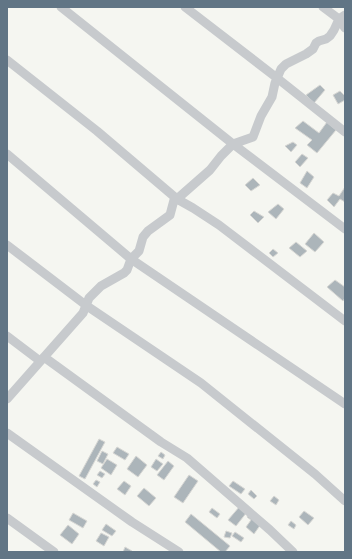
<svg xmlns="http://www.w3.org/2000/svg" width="352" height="559" viewBox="0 0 352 559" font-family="Arial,sans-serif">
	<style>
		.building { fill: #acb5ba; stroke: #d7d7d4 }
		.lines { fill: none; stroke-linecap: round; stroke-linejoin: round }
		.street { stroke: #c7cacd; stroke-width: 9 }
	</style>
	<rect width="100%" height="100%" fill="#f5f6f1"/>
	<path class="building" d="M320,85L325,90L314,103L306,95Z
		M340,91L345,96V100L338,104L333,95Z
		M303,121L319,133L327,122L336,130L317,153L307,145L312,140L295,128Z
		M293,142L297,145L291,152L285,146Z
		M302,154L308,158L300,167L295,162Z
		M307,171L314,177L307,188L300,183Z
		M253,178L260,185L251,191L245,185Z
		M345,187V202L340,199L334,207L327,200L333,193L339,196Z
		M278,204L284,209L276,219L268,212Z
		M254,211L264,217L258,223L250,215Z
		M314,233L324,242L315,252L305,244Z
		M296,242L307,251L300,257L289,248Z
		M273,249L278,253L273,257L269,253Z
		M335,280L345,287V298L343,301L327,287Z
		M99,439L105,442L85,479L79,476Z
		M117,447L129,454L125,460L113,453Z
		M102,451L108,454L103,464L97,461Z
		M161,452L165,455L163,459L158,456Z
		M136,456L147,465L138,477L127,469Z
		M107,459L117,465L111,475L101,468Z
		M156,459L163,464L157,471L151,467Z
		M168,461L174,466L164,480L157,475Z
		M100,471L105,474L102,478L97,475Z
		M189,475L198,481L183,503L174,497Z
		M96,480L100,482L97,487L93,484Z
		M124,481L131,486L125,495L117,489Z
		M233,481L245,489L241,494L229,486Z
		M144,488L156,498L149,506L137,496Z
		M251,490L257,496L254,499L248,494Z
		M274,496L279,500L276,505L270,501Z
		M240,506L247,512L236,526L228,520Z
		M212,508L220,514L217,518L209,512Z
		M304,511L314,518L308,525L299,517Z
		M73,513L87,521L83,528L69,520Z
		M191,514L230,546L225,552H221L185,522Z
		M249,514L261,524L254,534L246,527L251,520L247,517Z
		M291,521L296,525L294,529L288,525Z
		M106,524L116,531L112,536L102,530Z
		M68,525L79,534L72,544L60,535Z
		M226,531L232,533L230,538L224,537Z
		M235,532L244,538L241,542L232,536Z
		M101,533L109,537L104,546L96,541Z
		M125,547L132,551L131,552H123Z"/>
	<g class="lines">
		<path class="street" d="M61,7L233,144L345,229
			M185,7L277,78L345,132
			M323,7L339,19L345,28
			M7,60L97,131L177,199L193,208L219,225L345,321
			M7,154L131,259L345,404
			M7,245L87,306L201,383L315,474L345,501
			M7,336L40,361
			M44,357L161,442L187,458L270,530L293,552
			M7,399L83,313L89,298L101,286L124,273L127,270L131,259L139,251L143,237L148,231L170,215L174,200L177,199L210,170L221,156L233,144L253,137L261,116L272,97L275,83L281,69L286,64L306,54L313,49L316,43L319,41L326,39L330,36L334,30L339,19L345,15
			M7,433L132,522L179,552
			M7,518L54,552"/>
	</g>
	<rect width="352" height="559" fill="none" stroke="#617585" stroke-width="16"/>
</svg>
